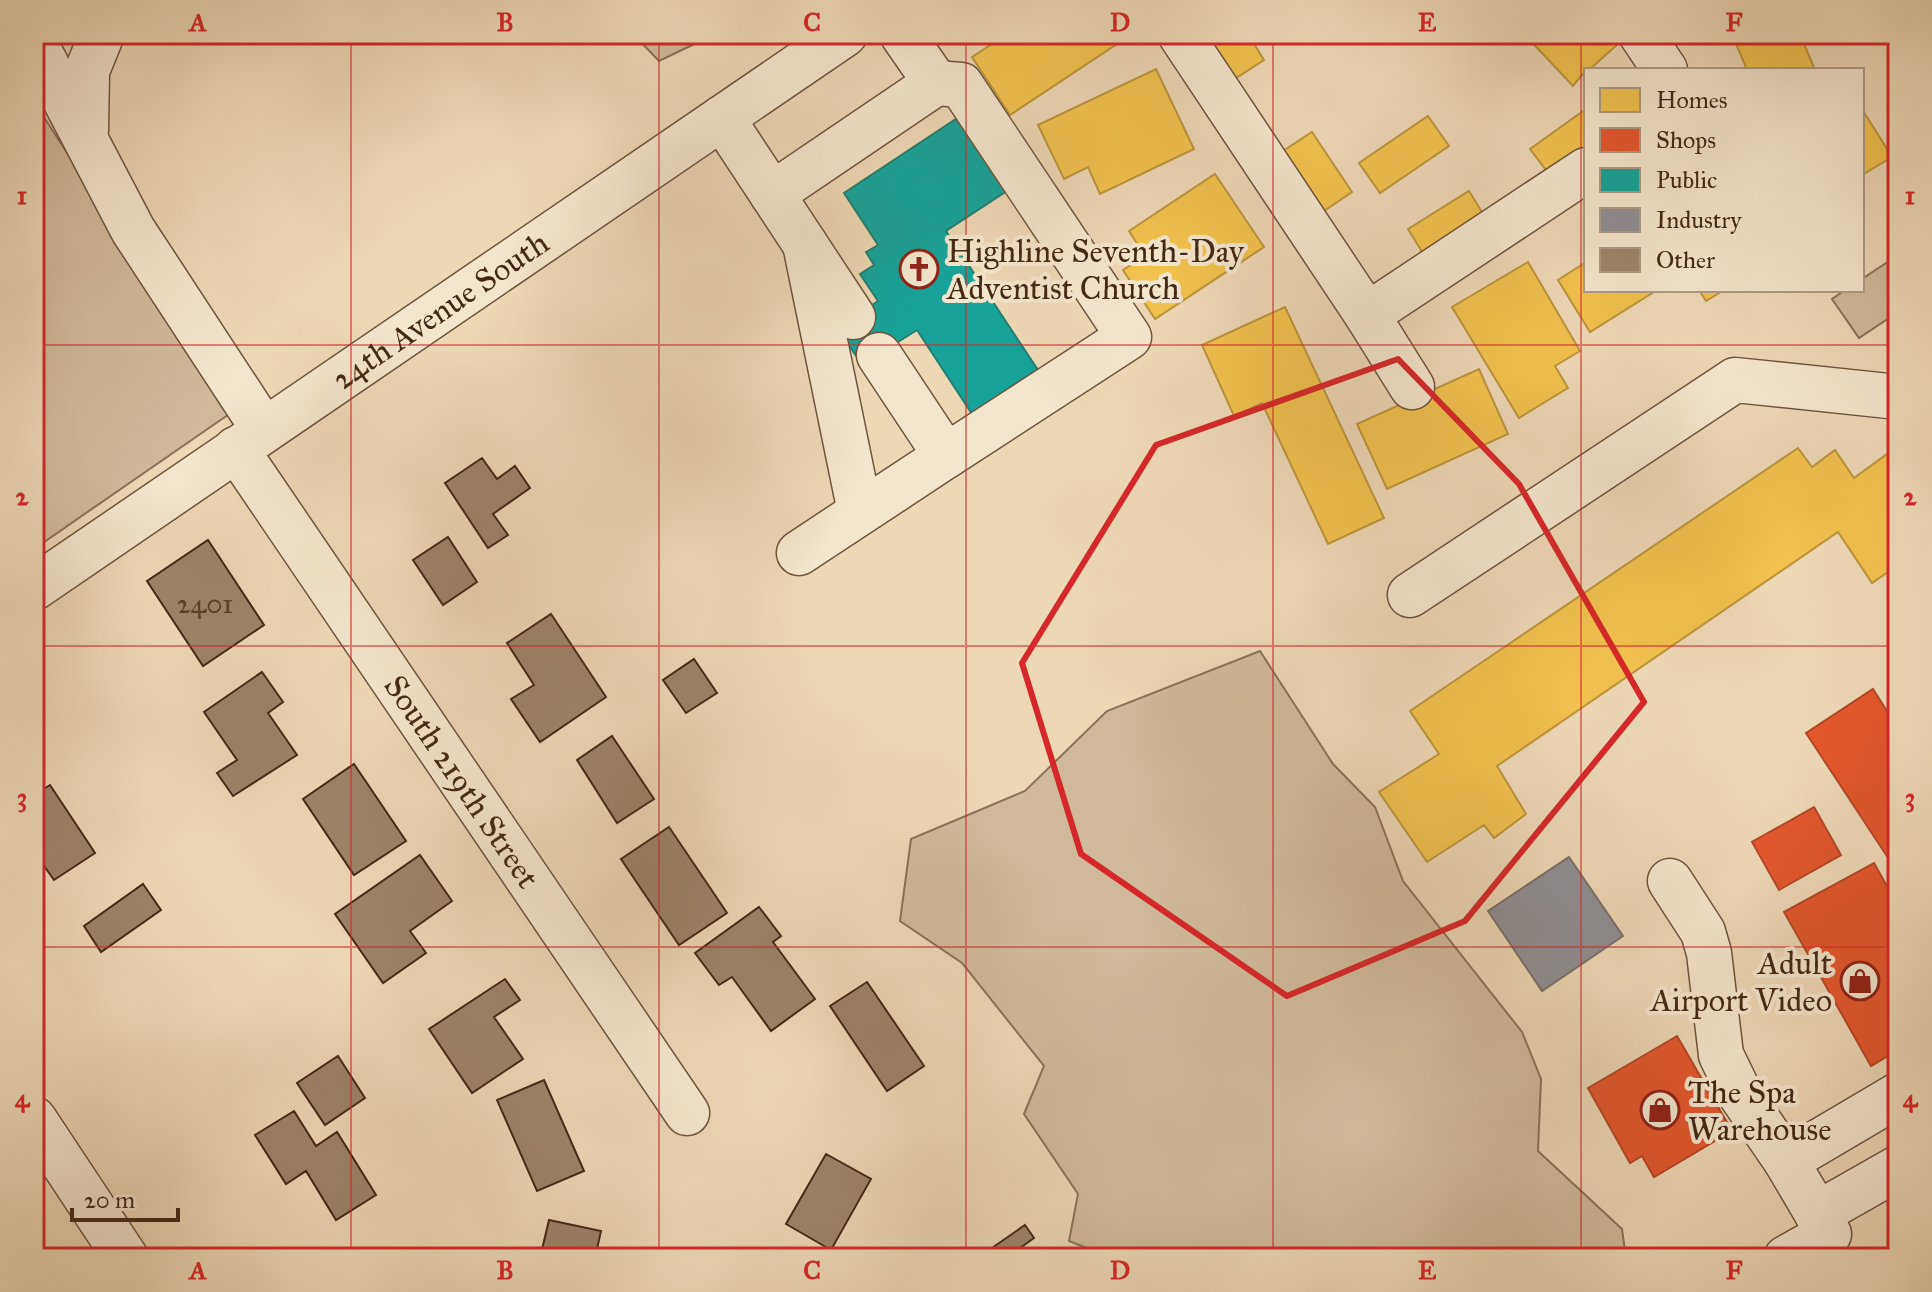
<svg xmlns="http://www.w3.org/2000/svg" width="1932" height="1292" viewBox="0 0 1932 1292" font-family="'IM FELL Great Primer',serif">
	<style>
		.green { fill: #d0ba99; stroke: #8a7258; stroke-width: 2 }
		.homes { fill: #f2c14e; stroke: #be933d; stroke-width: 2 }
		.shops { fill: #e4572e; stroke: #b44927; stroke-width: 2 }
		.public { fill: #17a398; stroke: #247e71; stroke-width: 2 }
		.industry { fill: #8d8d92; stroke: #776f6d; stroke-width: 2 }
		.building { fill: #9c8468; stroke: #442916; stroke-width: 2 }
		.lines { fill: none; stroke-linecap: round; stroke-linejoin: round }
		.minor-casing { stroke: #6e553e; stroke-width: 47 }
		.minor { stroke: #f3e6ce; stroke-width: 44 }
		.marked { fill: none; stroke: #d62828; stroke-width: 6; stroke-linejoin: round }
		.grid { fill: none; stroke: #d62828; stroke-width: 2; stroke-opacity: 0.55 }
		.labels { text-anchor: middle; stroke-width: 8; stroke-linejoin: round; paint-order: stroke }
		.number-label { font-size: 28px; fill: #5a402a }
		.poi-label { font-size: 32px; fill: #442916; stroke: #f3e6ce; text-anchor: start }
		.street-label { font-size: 32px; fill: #442916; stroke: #f3e6ce }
		.neatline { fill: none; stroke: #d62828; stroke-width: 3 }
		.grid-label { font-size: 26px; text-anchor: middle; font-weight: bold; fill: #d62828 }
	</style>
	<rect width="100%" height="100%" fill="#edd8b4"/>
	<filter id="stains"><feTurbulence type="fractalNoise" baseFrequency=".0025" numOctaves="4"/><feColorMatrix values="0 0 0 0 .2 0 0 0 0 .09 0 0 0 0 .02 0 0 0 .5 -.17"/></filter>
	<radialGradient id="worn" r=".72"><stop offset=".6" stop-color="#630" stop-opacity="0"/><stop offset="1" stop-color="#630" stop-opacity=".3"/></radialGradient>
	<path class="green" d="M633,34H715L659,61Z
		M34,102L235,410L34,549Z
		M1898,255V312L1859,338L1832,299L1845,290H1862V279Z
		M1260,651L1333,764L1375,807L1403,881L1522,1032L1541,1079L1538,1151L1622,1229L1626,1258H1112L1069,1241L1078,1194L1024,1114L1044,1066L962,963L900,921L911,839L1025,791L1107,711Z"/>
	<path class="homes" d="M1007,34H1118L1123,40L1010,115L972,57Z
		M1205,34H1248L1264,60L1233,80Z
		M1524,34H1611L1619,43L1589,70H1586L1573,86Z
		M1732,34H1800L1815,70H1747Z
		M1156,69L1194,149L1100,194L1088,167L1064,179L1038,125Z
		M1586,109V147L1549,174L1530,149Z
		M1862,109L1892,157L1862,175Z
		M1428,116L1449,146L1380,193L1359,163Z
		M1312,132L1352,192L1321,213L1280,153Z
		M1215,174L1264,247L1155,319L1123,270L1145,256L1129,231Z
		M1469,191L1485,217L1424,255L1408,229Z
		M1528,262L1580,351L1555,366L1568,388L1519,418L1452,307Z
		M1586,262V290H1657L1590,332L1558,280Z
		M1699,290H1724L1706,301Z
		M1285,307L1384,518L1328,544L1262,403L1234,416L1202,345Z
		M1479,369L1508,434L1387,489L1357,424Z
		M1898,446V565L1872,583L1838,532L1497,766L1526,814L1494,838L1484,825L1427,862L1379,792L1439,754L1410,711L1798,448L1812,467L1835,450L1854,478Z"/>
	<path class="shops" d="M1873,689L1892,719L1898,715V873L1806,733Z
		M1814,807L1841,855L1779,890L1752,842Z
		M1874,863L1898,906V1050L1871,1066L1784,912Z
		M1677,1036L1732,1131L1654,1177L1642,1156L1630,1163L1588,1088Z"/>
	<path class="public" d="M965,113L1013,187L946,231L1040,373L974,417L917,330L862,365L837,327L878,301L860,274L874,265L866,252L878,245L844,193Z"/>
	<path class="industry" d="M1569,857L1623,936L1542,991L1488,911Z"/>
	<path class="building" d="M482,458L497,479L515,466L530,488L493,514L508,535L488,548L445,483Z
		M448,537L477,582L443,605L413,560Z
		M208,540L264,625L203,666L147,581Z
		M551,614L606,697L540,742L511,699L534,685L507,643Z
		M694,659L717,693L686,713L663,680Z
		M262,672L283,702L268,713L297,755L233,796L217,773L237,760L204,712Z
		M612,736L654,799L617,823L577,760Z
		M354,764L406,841L354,875L303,799Z
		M50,785L95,853L54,880L42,863L36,867L34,864V836L40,832L34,823V795Z
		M669,827L727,913L679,945L621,859Z
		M420,855L452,901L410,931L426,953L383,983L335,914Z
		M143,884L161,910L101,952L84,926Z
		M759,907L781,936L773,942L815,999L771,1031L732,977L719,985L695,953Z
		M505,979L520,1000L494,1017L523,1059L472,1093L429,1029Z
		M867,982L924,1066L887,1091L830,1006Z
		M338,1056L365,1098L325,1125L297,1083Z
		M544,1080L584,1171L537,1191L497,1100Z
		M294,1111L316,1146L337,1132L376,1195L336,1220L306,1171L286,1184L255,1135Z
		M826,1154L871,1179L831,1250L786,1224Z
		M549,1220L601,1231L595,1258H540Z
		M1025,1225L1034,1238L1006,1258H999L992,1248Z"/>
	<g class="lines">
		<g class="minor-casing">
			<g id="minor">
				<path d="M1180,34L1367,315L1586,170"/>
				<path d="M1641,34L1665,70"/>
				<path d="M34,41L133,230L264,430"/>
				<path d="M936,83L961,85L1129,337L946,456"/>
				<path d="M722,118L853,317"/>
				<path d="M86,131L87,71L102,34"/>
				<path d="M772,194L936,83L902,34"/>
				<path d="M805,244L860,512"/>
				<path d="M1367,315L1412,387"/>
				<path id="s1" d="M236,449L687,1113"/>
				<path d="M799,553L946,456L879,355"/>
				<path id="s2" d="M34,588L845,34"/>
				<path d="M1410,595L1735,380L1898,397"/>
				<path d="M1670,881L1703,932L1709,953L1721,1055L1740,1094L1786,1161"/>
				<path d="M34,1119L126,1258"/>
				<path d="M1817,1214L1898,1168"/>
				<path d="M1786,1258L1829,1234L1786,1161L1898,1095"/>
			</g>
		</g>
		<use href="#minor" class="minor"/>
	</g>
	<path class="marked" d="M1398,359L1519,484L1644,702L1465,921L1287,996L1081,854L1022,663L1156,445Z"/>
	<path class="grid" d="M351,34V1258M659,34V1258M966,34V1258M1273,34V1258M1581,34V1258M34,345H1898M34,646H1898M34,947H1898"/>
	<defs>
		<g id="church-ring" transform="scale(2)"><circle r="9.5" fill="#f3e6ce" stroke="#8f2418" stroke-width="1.5"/><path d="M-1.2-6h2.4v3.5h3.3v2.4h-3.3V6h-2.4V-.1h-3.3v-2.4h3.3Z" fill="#8f2418"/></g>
		<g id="shop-ring" transform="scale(2)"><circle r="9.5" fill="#f3e6ce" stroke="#8f2418" stroke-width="1.5"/><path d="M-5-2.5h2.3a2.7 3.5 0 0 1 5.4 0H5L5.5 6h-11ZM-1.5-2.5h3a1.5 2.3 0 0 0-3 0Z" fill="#8f2418"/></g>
	</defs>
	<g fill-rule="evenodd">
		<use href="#church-ring" x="919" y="269"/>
		<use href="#shop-ring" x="1860" y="981"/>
		<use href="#shop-ring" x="1660" y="1110"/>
	</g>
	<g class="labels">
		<g class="number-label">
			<text x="205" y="613">2401</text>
		</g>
		<g class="poi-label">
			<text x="947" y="262">Highline Seventh-Day<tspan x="947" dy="37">Adventist Church</tspan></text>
			<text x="1832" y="974" text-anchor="end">Adult<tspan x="1832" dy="37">Airport Video</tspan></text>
			<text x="1688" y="1103">The Spa<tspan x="1688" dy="37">Warehouse</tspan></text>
		</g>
		<g class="street-label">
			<text dy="11" stroke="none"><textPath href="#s2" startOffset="492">24th Avenue South</textPath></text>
			<text dy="11" stroke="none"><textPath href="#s1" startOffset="402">South 219th Street</textPath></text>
		</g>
	</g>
	<rect width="1932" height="1292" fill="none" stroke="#edd8b4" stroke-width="88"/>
	<rect x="1584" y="68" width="280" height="224" fill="#f3e6ce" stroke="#ad9a84" stroke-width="2"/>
	<rect x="1600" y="88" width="40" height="24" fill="#f2c14e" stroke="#ad9a84" stroke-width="2"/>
	<text x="1656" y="108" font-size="24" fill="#442916">Homes</text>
	<rect x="1600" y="128" width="40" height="24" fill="#e4572e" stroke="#ad9a84" stroke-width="2"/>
	<text x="1656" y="148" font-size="24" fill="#442916">Shops</text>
	<rect x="1600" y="168" width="40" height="24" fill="#17a398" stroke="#ad9a84" stroke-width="2"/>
	<text x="1656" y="188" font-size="24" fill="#442916">Public</text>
	<rect x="1600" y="208" width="40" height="24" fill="#8d8d92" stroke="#ad9a84" stroke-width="2"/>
	<text x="1656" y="228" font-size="24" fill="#442916">Industry</text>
	<rect x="1600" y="248" width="40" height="24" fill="#9c8468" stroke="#ad9a84" stroke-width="2"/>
	<text x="1656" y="268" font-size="24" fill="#442916">Other</text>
	<path d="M72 1208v12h106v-12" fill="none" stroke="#442916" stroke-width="4"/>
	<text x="84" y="1208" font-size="24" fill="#442916" stroke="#f3e6ce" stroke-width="6" paint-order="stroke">20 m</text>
	<rect x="44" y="44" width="1844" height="1204" class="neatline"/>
	<g class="grid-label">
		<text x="198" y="31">A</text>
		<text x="505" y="31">B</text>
		<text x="812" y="31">C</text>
		<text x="1120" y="31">D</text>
		<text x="1427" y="31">E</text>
		<text x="1734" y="31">F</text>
		<text x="22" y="204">1</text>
		<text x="1910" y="204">1</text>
		<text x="22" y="505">2</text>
		<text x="1910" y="505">2</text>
		<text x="22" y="806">3</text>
		<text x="1910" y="806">3</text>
		<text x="22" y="1107">4</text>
		<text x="1910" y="1107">4</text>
		<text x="198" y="1279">A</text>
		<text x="505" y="1279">B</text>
		<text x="812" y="1279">C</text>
		<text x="1120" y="1279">D</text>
		<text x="1427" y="1279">E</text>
		<text x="1734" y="1279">F</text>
	</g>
	<rect width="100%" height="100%" filter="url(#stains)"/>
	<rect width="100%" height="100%" fill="url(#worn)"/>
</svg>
